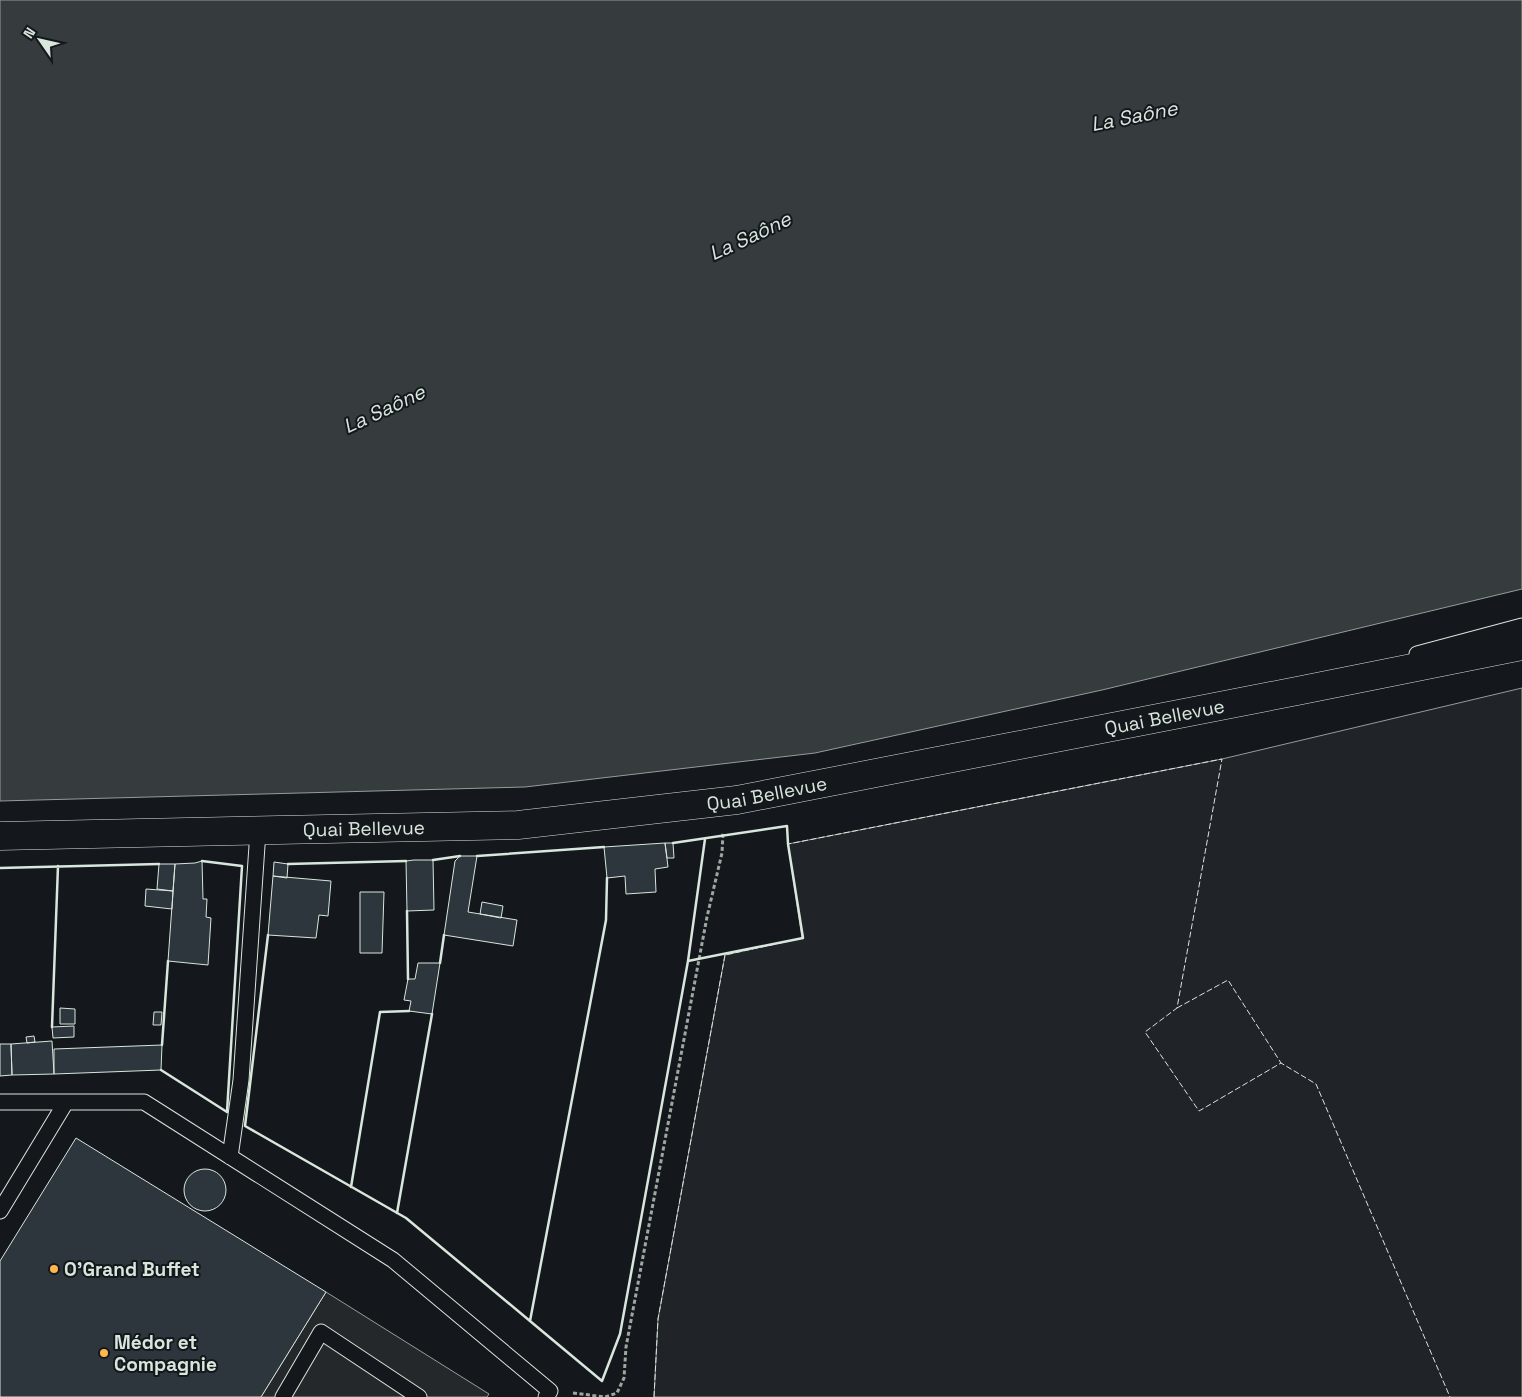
<svg xmlns="http://www.w3.org/2000/svg" width="1522" height="1397" viewBox="0 0 1522 1397" font-family="'Space Grotesk',sans-serif">
	<style>
		.green { fill: #202428; stroke: #939e99 }
		.parking { fill: #24282b; stroke: #939e99 }
		.water { fill: #363b3e; stroke: #939e99 }
		.building { fill: #2c363c; stroke: #d8e6dc }
		.lines { fill: none; stroke-linecap: round; stroke-linejoin: round }
		.lane-casing { stroke: #d8e6dc; stroke-width: 17 }
		.street-casing { stroke: #d8e6dc; stroke-width: 29 }
		.path { stroke: #9da8a2; stroke-width: 3; stroke-dasharray: 4 2.5; stroke-linecap: butt }
		.lane { stroke: #14181c; stroke-width: 15 }
		.street { stroke: #14181c; stroke-width: 28 }
		.fence { stroke: #d8e6dc; stroke-width: 1; stroke-dasharray: 6 2.5; stroke-linecap: butt }
		.wall { stroke: #d8e6dc; stroke-width: 2.5 }
		.poi-dot { fill: #ffb74d; stroke: #14181c; stroke-width: 2 }
		.labels { text-anchor: middle; stroke-width: 4; stroke-linejoin: round; paint-order: stroke }
		.street-label { font-size: 19px; fill: #d8e6dc; stroke: #14181c }
		.poi-label { font-size: 19px; font-weight: bold; fill: #d8e6dc; stroke: #14181c; text-anchor: start }
		.water-label { font-size: 20px; font-style: italic; fill: #d8e6dc; stroke: #14181c }
	</style>
	<rect width="100%" height="100%" fill="#14181c"/>
	<path class="green" d="M1522,688V1397H654L658,1319L725,955L802,938L788,844L1222,759Z"/>
	<path class="parking" d="M326,1292L489,1394L487,1397H261Z"/>
	<path class="water" d="M0,0H1522V589L1102,690L815,753L525,787L0,801Z"/>
	<path class="building" d="M665,843L668,867L655,869L656,892L626,894L625,876L607,878L604,847Z
		M665,843H673L674,858H667Z
		M460,856H477L468,912L517,920L513,946L444,935L455,861Z
		M414,860H433L434,910L407,911L406,861Z
		M202,861L203,899H207L206,917L211,918L208,965L168,961L175,864L195,863Z
		M274,862L288,864L287,878L273,876Z
		M159,864H175L173,891L157,889Z
		M273,876L331,881L328,916L319,915L316,938L268,935Z
		M146,889L173,891L172,909L145,906Z
		M360,892H384L382,953H360Z
		M482,902L503,906L501,918L480,914Z
		M418,963H440L432,1014L409,1011L411,1001L404,1000L408,979H415Z
		M60,1008L75,1009V1024H60Z
		M154,1012H162L161,1025H153Z
		M74,1026V1037L53,1038L52,1027Z
		M34,1036L35,1042L27,1043L26,1037Z
		M52,1041L54,1074L12,1075L11,1044Z
		M0,1044H11L12,1075L0,1076Z
		M162,1045L161,1070L54,1074V1049Z
		M76,1138L326,1292L261,1397H0V1261Z
		M184 1190a21 21 0 1 1 42 0a21 21 0 1 1-42 0Z"/>
	<g class="lines">
		<g class="lane-casing">
			<path id="lane" d="M1417,654L1522,626
				M0,1102H144L393,1260L550,1391L546,1397
				M230,1157L241,1080L258,831
				M0,1211L66,1102
				M283,1397L321,1332L419,1397"/>
		</g>
		<g class="street-casing">
			<g id="street">
				<path id="s1" d="M0,836L518,825L737,800L1297,691L1522,646"/>
			</g>
		</g>
		<path class="path" d="M573,1393L605,1397L617,1393L624,1378L626,1347L707,917L722,853L723,832"/>
		<use href="#lane" class="lane"/>
		<use href="#street" class="street"/>
		<path class="fence" d="M1177,1008L1228,980L1281,1063
			M654,1397L658,1319L725,955L803,938L788,844L1222,759L1177,1008L1145,1032L1199,1111L1281,1063L1316,1084L1450,1397"/>
		<path class="wall" d="M477,856L604,847
			M433,860L460,856
			M288,864L406,861
			M0,868L159,864
			M607,878L606,920L530,1321L602,1381L620,1334L688,961L803,938L788,844L787,826L673,843
			M407,911L408,979
			M268,935L245,1126L406,1218L530,1321
			M688,961L705,839
			M440,963L444,935
			M52,1027L58,866
			M162,1045L168,961
			M161,1070L227,1112L242,866L202,861
			M351,1187L380,1012L409,1011
			M397,1213L432,1014"/>
	</g>
	<g class="poi-dot">
		<circle cx="54" cy="1269" r="5"/>
		<circle cx="104" cy="1353" r="5"/>
	</g>
	<g class="labels">
		<g class="street-label">
			<text dy="7" stroke="none"><textPath href="#s1" startOffset="1174">Quai Bellevue</textPath></text>
			<text dy="7" stroke="none"><textPath href="#s1" startOffset="769">Quai Bellevue</textPath></text>
			<text dy="7" stroke="none"><textPath href="#s1" startOffset="364">Quai Bellevue</textPath></text>
		</g>
		<g class="poi-label">
			<text x="64" y="1276">O'Grand Buffet</text>
			<text x="114" y="1349">Médor et<tspan x="114" dy="22">Compagnie</tspan></text>
		</g>
		<g class="water-label">
			<text transform="translate(1134 116) rotate(-11)" y="7">La Saône</text>
			<text transform="translate(750 236) rotate(-25)" y="7">La Saône</text>
			<text transform="translate(384 409) rotate(-25)" y="7">La Saône</text>
		</g>
	</g>
	<g transform="translate(40 40) rotate(304)" stroke="#14181c" stroke-width="4" paint-order="stroke">
	<path d="M0-4L9 19L0 12L-9 19Z" fill="#d8e6dc"/>
	<text y="-8" font-size="14" font-weight="bold" text-anchor="middle" fill="#d8e6dc">N</text>
	</g>
</svg>
